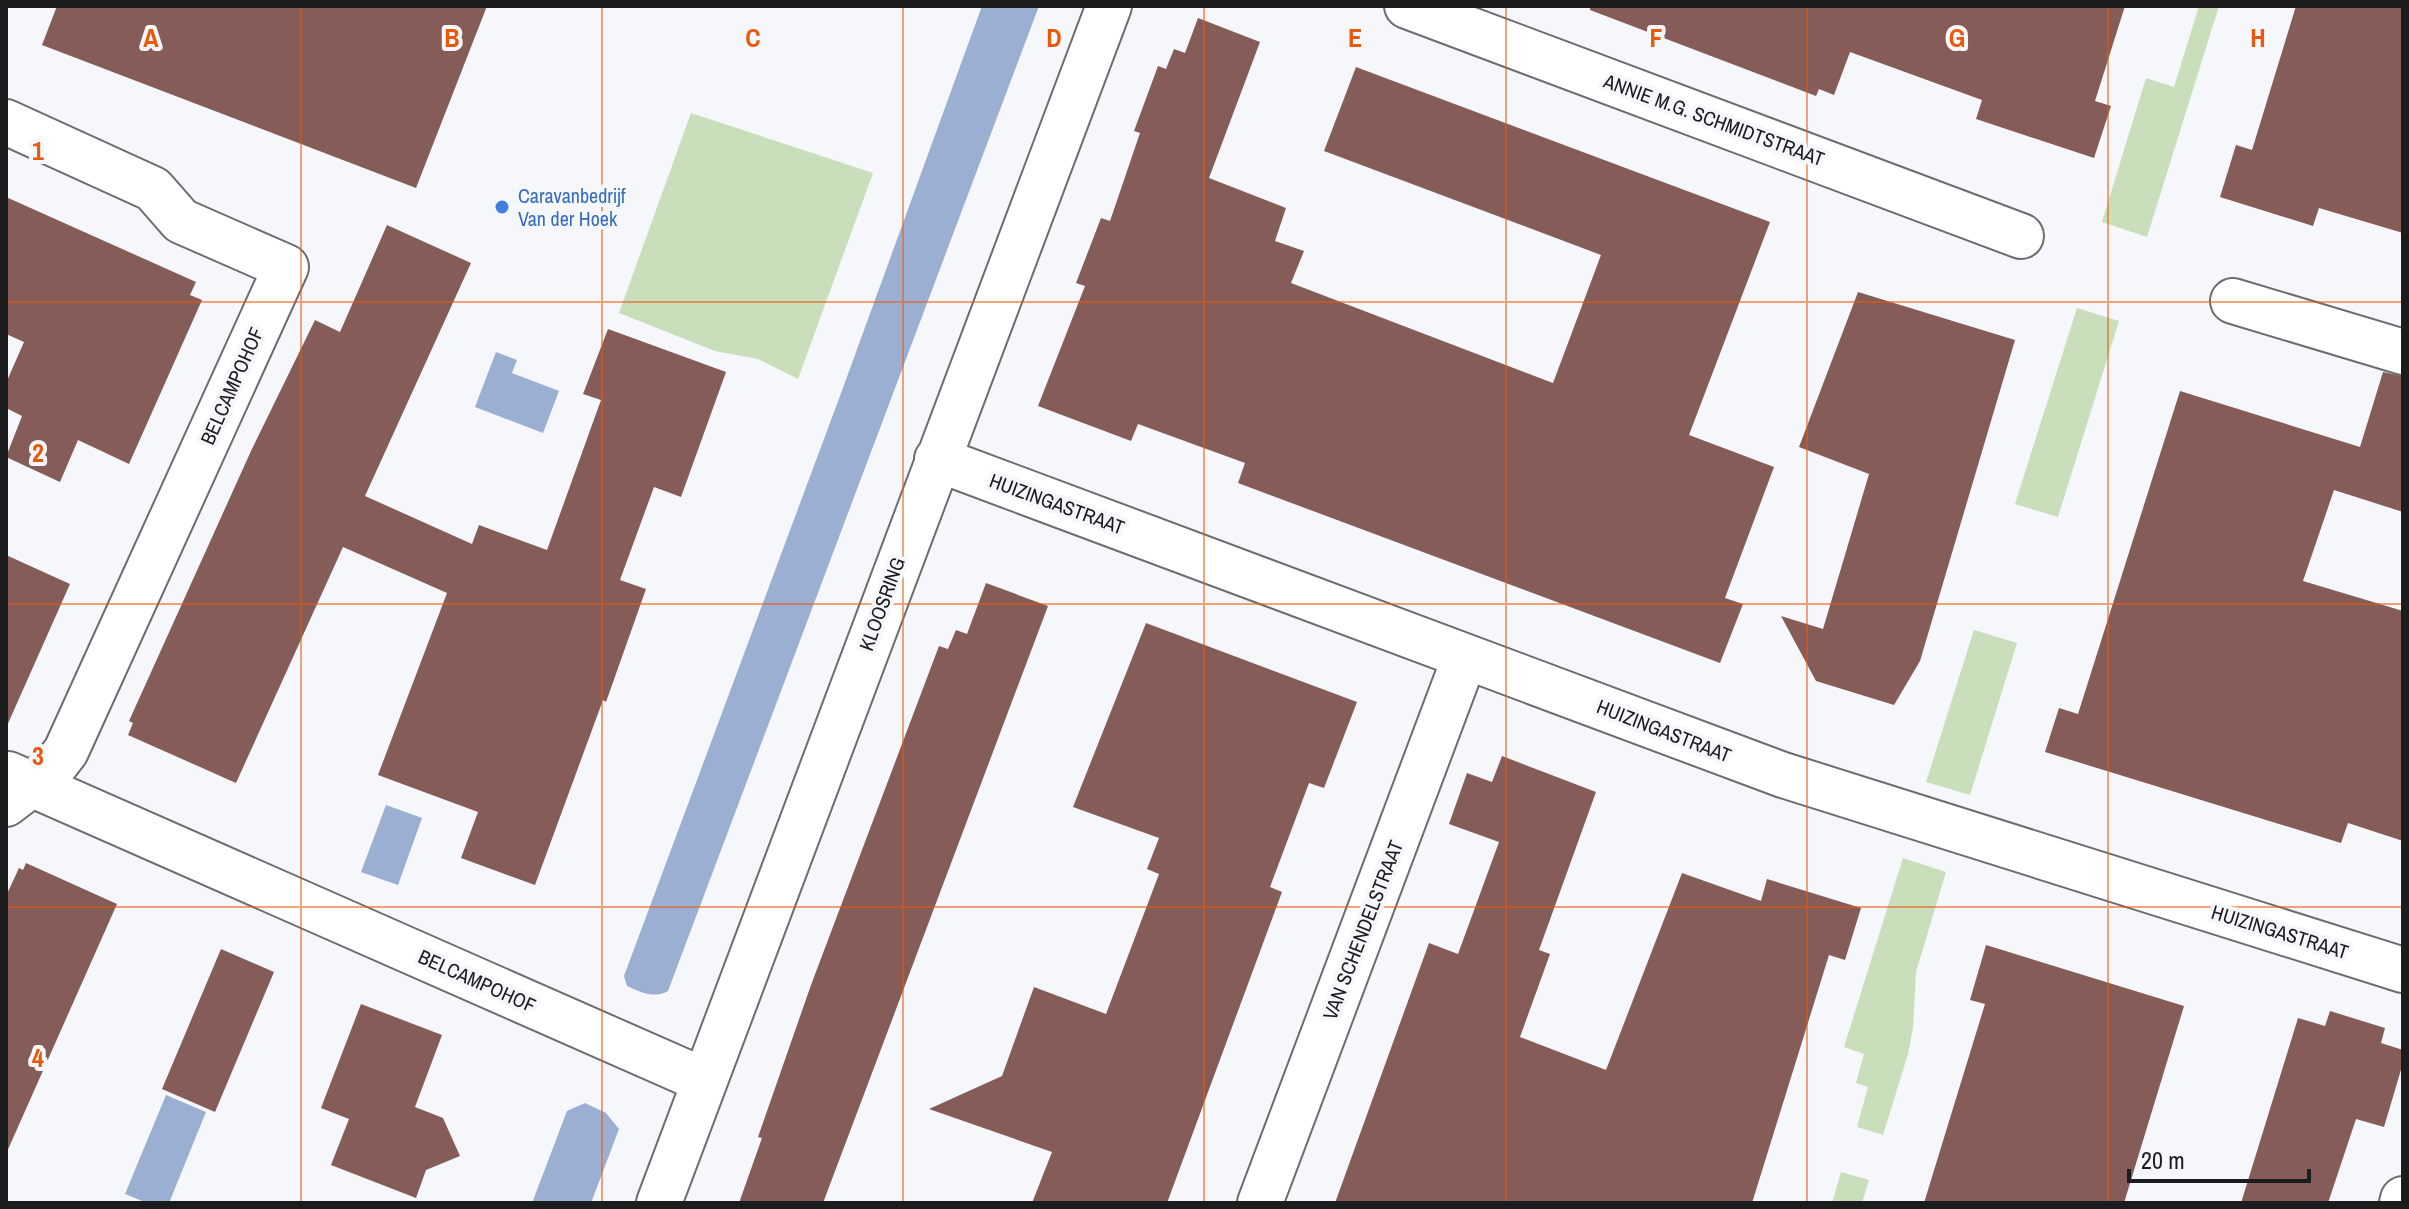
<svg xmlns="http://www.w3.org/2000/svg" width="2409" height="1209" viewBox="0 0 2409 1209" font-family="'Archivo Narrow',sans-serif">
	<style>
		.green { fill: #c9debb }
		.water { fill: #9bafd3 }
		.building { fill: #865c59 }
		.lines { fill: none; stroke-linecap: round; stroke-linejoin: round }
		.minor-casing { stroke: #6b6d6f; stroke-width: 48 }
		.minor { stroke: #fff; stroke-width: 44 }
		.grid { fill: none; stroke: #e8590c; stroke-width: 2; stroke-opacity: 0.55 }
		.shop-dot { fill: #3f7fe0; stroke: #f5f7fa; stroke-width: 3 }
		.labels { text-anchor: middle; stroke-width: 8; stroke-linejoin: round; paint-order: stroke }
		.street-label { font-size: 20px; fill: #1b1c1d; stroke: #f5f7fa }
		.shop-label { font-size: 20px; fill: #366cbe; stroke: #f5f7fa; text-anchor: start }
		.grid-label { font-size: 26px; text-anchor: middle; font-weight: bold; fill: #e8590c; stroke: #f5f7fa; stroke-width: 8; stroke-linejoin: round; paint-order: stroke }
	</style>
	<rect width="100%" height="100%" fill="#f5f7fa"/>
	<path class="green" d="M2199,6H2219L2147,237L2102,222L2146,78L2174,87Z
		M691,113L873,173L798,379L758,359L715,351L619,313Z
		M2077,308L2119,321L2058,517L2015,504Z
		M1974,630L2017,643L1970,795L1926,782Z
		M1903,858L1946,872L1916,972L1913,1028L1908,1054L1883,1135L1857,1127L1868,1087L1856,1083L1864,1054L1844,1047Z
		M1841,1172L1869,1180L1862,1203H1832Z"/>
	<path class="water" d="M982,6H1039L668,991C654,999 640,992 627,986L624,976L840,396Z
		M496,352L517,360L512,373L559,391L543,433L475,407Z
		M386,805L422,818L398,885L361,872Z
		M166,1095L206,1112L169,1203H147L125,1194Z
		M585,1103L606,1113L619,1129L591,1203H532L567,1111Z"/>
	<path class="building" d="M57,6H487L416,188L42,45Z
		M1590,6H2125L2095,101L2111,106L2094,158L1976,119L1982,100L1850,52L1834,95L1819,89L1816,96L1590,10Z
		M2296,6H2403V233L2319,208L2313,226L2220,197L2236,145L2252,150Z
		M1198,18L1260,42L1209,178L1286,208L1275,241L1304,251L1291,283L1553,383L1601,255L1324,151L1356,67L1770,222L1689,435L1774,467L1725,598L1743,604L1720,663L1238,483L1245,463L1138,424L1131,441L1038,406L1085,286L1076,283L1101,218L1110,221L1140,133L1134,131L1158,66L1166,69L1174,49L1185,53Z
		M6,197L196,282L190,295L202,300L129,464L78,440L60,482L6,457L22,416L6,408V383L24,342L6,334Z
		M387,225L471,263L365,496L472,544L479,525L547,550L601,400L583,394L608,329L726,372L681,497L654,487L620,580L646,589L606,702L603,700L535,885L461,858L478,812L378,775L447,593L343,547L236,783L128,735L133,723L129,721L251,451L315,320L340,332Z
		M1858,292L2015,340L1920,661L1894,705L1816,681L1781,616L1823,629L1869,474L1799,447Z
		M2383,372L2403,376V512L2334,490L2303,581L2403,611V841L2348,823L2341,843L2045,752L2059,708L2078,714L2180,391L2360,447Z
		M6,555L70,584L6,728Z
		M986,583L1048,606L823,1203H739L762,1138L758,1137L811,985L939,646L948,649L956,630L967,634Z
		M1146,623L1357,702L1324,788L1309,783L1270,887L1282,892L1167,1203H1032L1052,1152L929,1109L1002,1076L1034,987L1106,1014L1159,874L1147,869L1159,838L1073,807Z
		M1502,756L1596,792L1539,950L1550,954L1520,1037L1606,1070L1682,873L1761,901L1767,879L1861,908L1845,960L1829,955L1752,1203H1335L1429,943L1458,954L1499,842L1449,824L1467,773L1492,782Z
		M26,863L117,904L6,1154V896L19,868L23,870Z
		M1986,945L2184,1006L2124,1203H1924L1985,1004L1970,1000Z
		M221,949L274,972L215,1112L162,1089Z
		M361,1004L442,1035L415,1107L443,1118L460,1156L426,1170L416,1198L331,1165L349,1119L321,1108Z
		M2330,1011L2385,1028L2381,1043L2403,1050V1063L2384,1127L2356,1119L2328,1203H2241L2298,1018L2325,1026Z"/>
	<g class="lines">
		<g class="minor-casing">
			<path id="minor" d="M1407,6L2021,236
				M6,122L153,189L181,221L286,267L66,751L53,768L6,804
				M2233,301L2403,352
				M937,459L1783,775L2403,970
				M8,774L705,1081
				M659,1203L1109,6
				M1260,1203L1465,657
				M2402,1203L2403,1199"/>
		</g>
		<use href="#minor" class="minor"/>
	</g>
	<path class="grid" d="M301,6V1203M602,6V1203M903,6V1203M1204,6V1203M1506,6V1203M1807,6V1203M2108,6V1203M6,302H2403M6,604H2403M6,907H2403"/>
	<circle class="shop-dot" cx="502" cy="207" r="8"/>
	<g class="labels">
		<g class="street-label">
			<text transform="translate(1714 120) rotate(20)" y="7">ANNIE M.G. SCHMIDTSTRAAT</text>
			<text transform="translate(232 386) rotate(-66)" y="7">BELCAMPOHOF</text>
			<text transform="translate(1057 504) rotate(20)" y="7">HUIZINGASTRAAT</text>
			<text transform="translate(882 604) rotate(-70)" y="7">KLOOSRING</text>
			<text transform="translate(1664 731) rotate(21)" y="7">HUIZINGASTRAAT</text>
			<text transform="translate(1363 930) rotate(-69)" y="7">VAN SCHENDELSTRAAT</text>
			<text transform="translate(2280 932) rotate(17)" y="7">HUIZINGASTRAAT</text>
			<text transform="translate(477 981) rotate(24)" y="7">BELCAMPOHOF</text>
		</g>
		<g class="shop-label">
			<text x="518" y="203">Caravanbedrijf<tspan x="518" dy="23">Van der Hoek</tspan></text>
		</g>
	</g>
	<g class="grid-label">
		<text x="151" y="47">A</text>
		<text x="452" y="47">B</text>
		<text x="753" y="47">C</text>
		<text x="1054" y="47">D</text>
		<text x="1355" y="47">E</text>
		<text x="1656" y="47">F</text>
		<text x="1957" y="47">G</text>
		<text x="2258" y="47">H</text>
		<text x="38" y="160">1</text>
		<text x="38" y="462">2</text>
		<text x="38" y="765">3</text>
		<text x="38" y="1067">4</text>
	</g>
	<rect width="2409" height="1209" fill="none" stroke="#1b1c1d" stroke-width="16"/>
	<path d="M2129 1169v12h180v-12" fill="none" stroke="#1b1c1d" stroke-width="4"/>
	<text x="2141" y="1169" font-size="24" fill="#1b1c1d" stroke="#f5f7fa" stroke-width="6" paint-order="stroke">20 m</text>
</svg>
